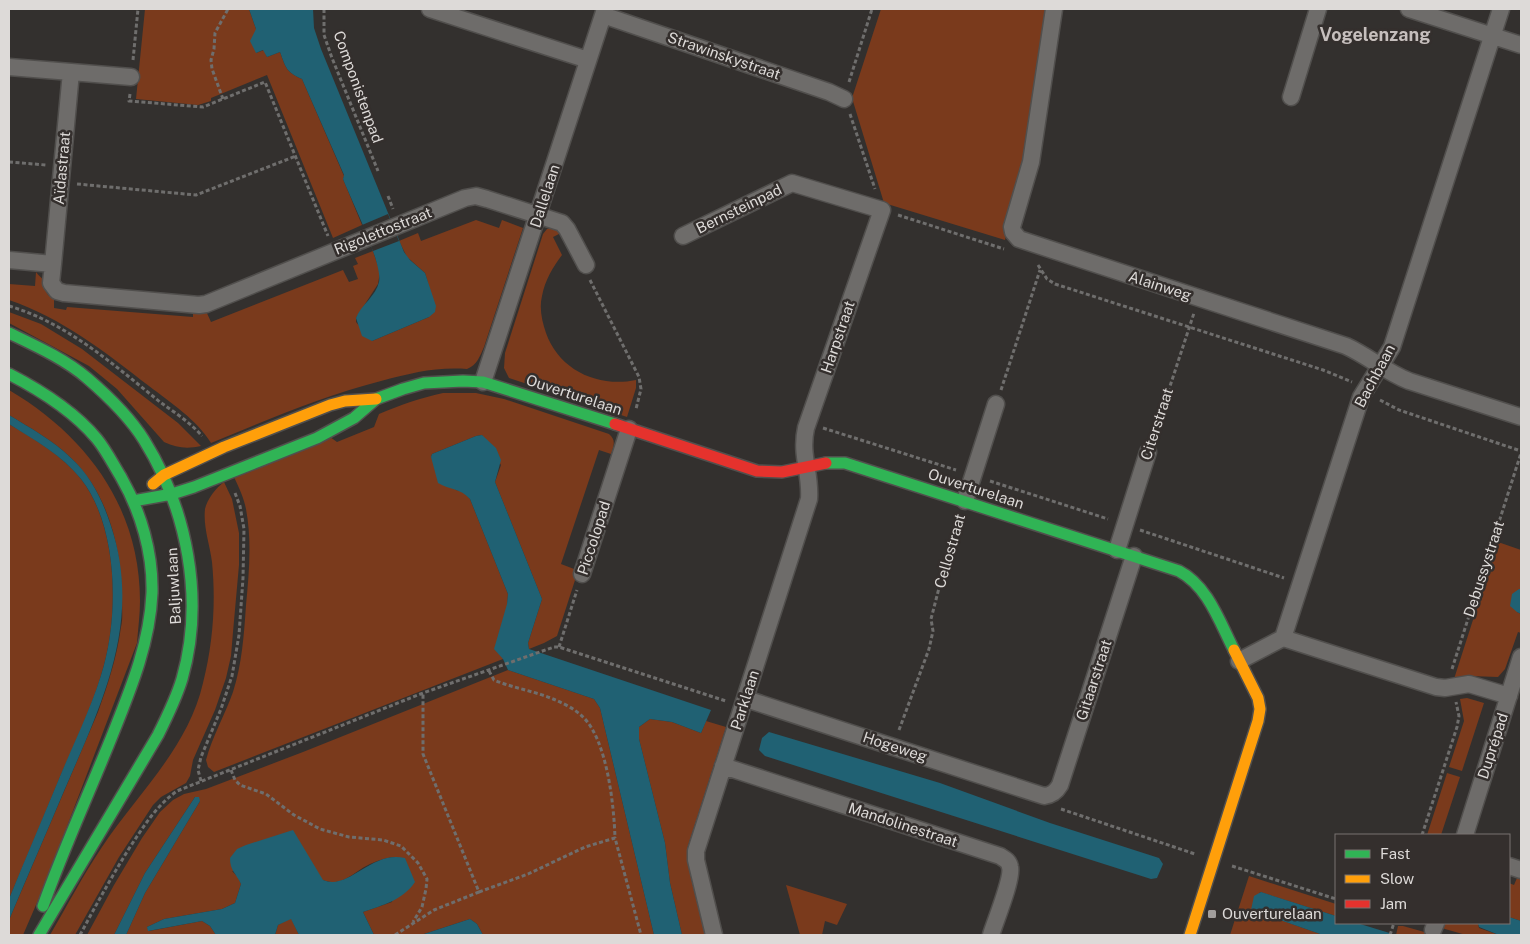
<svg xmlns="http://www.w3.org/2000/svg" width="1530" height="944" viewBox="0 0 1530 944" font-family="'Public Sans',sans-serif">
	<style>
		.green { fill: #7a3a1c }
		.water { fill: #206173 }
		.pier { fill: #33302e }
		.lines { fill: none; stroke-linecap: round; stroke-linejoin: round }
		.street-casing { stroke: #514f4d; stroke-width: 19 }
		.fast-casing { stroke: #514f4d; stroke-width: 14 }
		.slow-casing { stroke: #514f4d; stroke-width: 14 }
		.jam-casing { stroke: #514f4d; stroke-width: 14 }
		.path { stroke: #6f6e6d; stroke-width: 3; stroke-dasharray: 4 2.5; stroke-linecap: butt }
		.street { stroke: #6e6c6a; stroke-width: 16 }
		.fast { stroke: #30b455; stroke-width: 11 }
		.slow { stroke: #ff9f0a; stroke-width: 11 }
		.jam { stroke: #e5322d; stroke-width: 11 }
		.poi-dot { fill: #a29e9c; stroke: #342f2d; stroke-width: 2 }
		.labels { text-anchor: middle; stroke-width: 5; stroke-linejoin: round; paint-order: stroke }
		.street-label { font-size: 15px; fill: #dddad8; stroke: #342f2d }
		.poi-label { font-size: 15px; fill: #dddad8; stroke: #342f2d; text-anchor: start }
		.quarter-label { font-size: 18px; font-weight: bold; fill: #c6bfbd; stroke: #342f2d }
	</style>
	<rect width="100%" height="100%" fill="#33302e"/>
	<path class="green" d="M145,9H249L256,29V53L264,50L267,57L280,52C286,68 286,72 302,79L344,176L343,179L362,225L333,238L267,75L211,98V101L198,105L136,99Z
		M881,9H1046L1022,166L1005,240L884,203L852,98Z
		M476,220L499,228L502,220L523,228L484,347C480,356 477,365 467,369C434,367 413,373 381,381C322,396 267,420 211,443C196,419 171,403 149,386C105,352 62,318 9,300V284L35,286L36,272C38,275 43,279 45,282C48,291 43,293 54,299V308L66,310L67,307L193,317V312L206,311L211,322L343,270L349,282L358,279L353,266L358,264L355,258L373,251L380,272L378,284L356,318V322L372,341L429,317L428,283L425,273L407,257L399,241L418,233L421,241Z
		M553,227L561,233L553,237L562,255C553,267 545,280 542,296C539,308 542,321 546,333C559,370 598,388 636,380V388L627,417L509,378L504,368L505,353L543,234L547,229Z
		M9,312L41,324L82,349L178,423L201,446C187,449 177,448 164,442L117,389L89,366L9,323Z
		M9,390C87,436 140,508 140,601C140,615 138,629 137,643L45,884L23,935H9V920L98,712C108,684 117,657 121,627C123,619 122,610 122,601C122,551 109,494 71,458C53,440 30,428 9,415Z
		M443,393H476L504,399L609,434C616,440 614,445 611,454L599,450L561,564L574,569L577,574L557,636L544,643L529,649L528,643L542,599L495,482L501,465L482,435L476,436L432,454L431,457L456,490L464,492L470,499L508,594L503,659L214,772L208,767L206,760C212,737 225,715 233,692C242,664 244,635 246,605C249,574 252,541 246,509C244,498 239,488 234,477L330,437L337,442L374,427L379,414C400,405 420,398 443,393Z
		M9,424C34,439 62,455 81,479C117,525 119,610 104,665C94,703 76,740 60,777C43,818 26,859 9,899Z
		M224,482L232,499L239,533V565L233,632L231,656L226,678L215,710L193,760L190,776L186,783L161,797L153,805L119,857L75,935H50C67,906 83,875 102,847C138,793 188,748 203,683C213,643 216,603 212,562C210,545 203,527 205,509C207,499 216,488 224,482Z
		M1498,542L1521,550V589H1519L1517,612L1521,614V633L1518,632L1505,669L1498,677L1470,676L1454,679Z
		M508,670L594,699L600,708L654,935H483L477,924L470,919L421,935H374L363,912L392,902L397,857C388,857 379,860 370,864C354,871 343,888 323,880L232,871L238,877L241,884L235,903L222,909L164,919L147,927L149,931L202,921L210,926L216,935H126L145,893L200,801L195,797L145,873L114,935H87L114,885L142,838L160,812L173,800L184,794L206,789L303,752Z
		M1467,698L1484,703L1462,771L1449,767L1464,721L1460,699Z
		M650,719L672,722L701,733L706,721L726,727L687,849L691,878L705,935H682L670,883L665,843L639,739V727Z
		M1447,773L1460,777L1441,835H1427Z
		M1249,876L1336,904V916L1260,892L1252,910L1323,935H1230Z
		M1517,878L1521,879V921L1509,917V883L1514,885Z
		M786,885L847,904L837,925L825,921L822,935H800Z
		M291,918L299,935H275L278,925Z
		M1424,923H1478L1479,928L1499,935H1466Z
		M1398,926H1403L1435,935H1396Z"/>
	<path class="water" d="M249,9H313L314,28L321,49L404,252L410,260L425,273L436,306L435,312L429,317L372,341L362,336L356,318C361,305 376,296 379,282C383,263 351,200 343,179L344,175L302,79C286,72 286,68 280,52L267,57L263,50L256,53L250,41L256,29Z
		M9,415C30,428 53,440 71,458C91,476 103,501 111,526C143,622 101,705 64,791C46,834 27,877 9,920V899C26,857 44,815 61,774C76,738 94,702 104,665C119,609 117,525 81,479C62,455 34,440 9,424Z
		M482,435L496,448L501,460L495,482L542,599L528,643L529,649L711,710L701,733L672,722L650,719L639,727V739L665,843L670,883L682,935H654L600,708L594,699L508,670L503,659L494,649L507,604L508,594L470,499C460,488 450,490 438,483L431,457L432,454L476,436Z
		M1519,589H1521V614L1517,612L1510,606L1512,594Z
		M769,732L940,783L1050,823L1159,858L1163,864L1157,878L1151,879L765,756L759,750L762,738Z
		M195,797H199L200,801L145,893L126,935H114L145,873Z
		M293,830L323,880C349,891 371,850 405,858L415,882C403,900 383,905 363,912L374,935H299L291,919L278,925L275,935H216L210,926L202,921L148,931L147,927L164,919L222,909L235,903L241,884C236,873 230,871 230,858L237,849L246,845Z
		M1261,892L1336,916V923H1357L1396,935H1323L1251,910L1254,896Z
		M1509,917L1521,921V935H1499L1479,927L1478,923H1509Z
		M470,919L477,924L483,935H421Z"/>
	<path class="pier" d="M388,214L399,241L373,251L362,225Z"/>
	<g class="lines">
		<g class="street-casing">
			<path id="street" d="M430,9L588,60
				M1054,9L1031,162L1012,227L1013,232L1019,239L1346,346C1368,356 1386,372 1409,381L1521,417
				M1409,9L1521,45
				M603,15L829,92L844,99
				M9,67L71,72L53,264
				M71,72L131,77
				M1291,97L1318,9
				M683,236L792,183L882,210L806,428C800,455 811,473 809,499L696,851V860L714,935
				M9,260L53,264L51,283L57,291L64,293L199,305L206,304L465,198L476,196L487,199L562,223L567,229L586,265
				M483,382L605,9
				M965,501L996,404
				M1117,550L1148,452
				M582,574L629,429
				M1283,638L1436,687L1445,688L1469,684L1509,696
				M1239,661L1283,638L1361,397L1392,347L1501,9
				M746,699L1044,796C1052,795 1056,792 1060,785L1134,556
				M723,766L1000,856C1005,859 1009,861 1010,867C1013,878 995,922 991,935
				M1465,835L1521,657
				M1509,866L1521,870
				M1433,930L1436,923"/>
		</g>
		<g class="fast-casing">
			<path id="fast" d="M9,333C36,346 65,359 87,378C108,396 129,416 144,440C187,509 205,599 182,679C176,699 167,717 158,735L39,935
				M9,374C40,390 74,411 97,439C106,450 113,464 121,477C141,512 153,553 152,593C150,641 132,686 114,731C91,789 64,847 43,906
				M826,463H845L1179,571C1208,586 1220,623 1234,650
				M133,501L172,494L194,487L317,438L354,418L376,399L403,389L424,383L463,381L483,382L615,424"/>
		</g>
		<g class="slow-casing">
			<path id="slow" d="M153,484L164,475L224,447L330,405L345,401L376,399
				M1190,935L1258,721L1260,709L1258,698L1234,650"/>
		</g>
		<g class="jam-casing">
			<path id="jam" d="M615,424L757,471L782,472L826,463"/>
		</g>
		<path class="path" d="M324,9V35L332,58L378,171
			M133,60L138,9
			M849,82L872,9
			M130,94L129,101L203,107L265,82L328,236
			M223,99L212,69L211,60L214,49L215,33L228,9
			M850,114L875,189
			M9,162L46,165
			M77,184L196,195L296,156
			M388,196L393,209
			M898,215L1004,249
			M1038,265L1047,279L1055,284L1323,370L1352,382
			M590,280L639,377L641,389L636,409
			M9,306C67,323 114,365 160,402C174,412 191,423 202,436
			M1001,390L1040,270
			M1380,400L1399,410L1521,451
			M823,428L956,470
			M1154,435L1194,313
			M990,481L1108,519
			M1140,530L1284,578
			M559,647L577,590
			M1452,669L1521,453
			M489,671L494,680C513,688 534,691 553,699C563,703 575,709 583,717C607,740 614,805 615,838
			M899,730L929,649L933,631L931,619L939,588L941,570L958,521
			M231,770L235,780L240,785L266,794L294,815L320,829L349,837L383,840L401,846L418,863L427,879L426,889L422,907L413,922
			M201,781L198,770L201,757L221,709L232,676L239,635L243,578L244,529L240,506L235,493
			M1061,809L1195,854
			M1422,835L1457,727L1459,716L1456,702
			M1232,866L1336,899
			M479,892L528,874L585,847L615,838L641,935
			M80,935C96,905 112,876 130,847C144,826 156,806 177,791L423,693L554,647H559L726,701
			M395,935L434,910L479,892L423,754V693
			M1390,935L1394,923"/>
		<use href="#street" class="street"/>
		<use href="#fast" class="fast"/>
		<use href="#slow" class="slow"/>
		<use href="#jam" class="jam"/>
	</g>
	<rect class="poi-dot" x="1207" y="909" width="10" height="10" rx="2.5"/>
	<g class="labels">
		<g class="street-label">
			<text transform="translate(724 56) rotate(19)" y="5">Strawinskystraat</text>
			<text transform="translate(358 87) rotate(70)" y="5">Componistenpad</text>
			<text transform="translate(62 168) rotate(-85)" y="5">Aïdastraat</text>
			<text transform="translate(545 196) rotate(-72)" y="5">Dallelaan</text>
			<text transform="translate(739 209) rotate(-26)" y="5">Bernsteinpad</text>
			<text transform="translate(383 231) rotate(-22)" y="5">Rigolettostraat</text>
			<text transform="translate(1160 286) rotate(18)" y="5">Alainweg</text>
			<text transform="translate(838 337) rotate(-71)" y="5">Harpstraat</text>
			<text transform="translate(1375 376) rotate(-62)" y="5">Bachbaan</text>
			<text transform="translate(574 395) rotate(18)" y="5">Ouverturelaan</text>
			<text transform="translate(1157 424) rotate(-72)" y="5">Citerstraat</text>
			<text transform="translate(976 489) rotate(18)" y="5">Ouverturelaan</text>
			<text transform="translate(594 538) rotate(-72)" y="5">Piccolopad</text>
			<text transform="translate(950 551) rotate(-74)" y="5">Cellostraat</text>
			<text transform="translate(1484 569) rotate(-72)" y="5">Debussystraat</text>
			<text transform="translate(174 586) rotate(-93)" y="5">Baljuwlaan</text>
			<text transform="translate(1094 680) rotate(-72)" y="5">Gitaarstraat</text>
			<text transform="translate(745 700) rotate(-72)" y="5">Parklaan</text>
			<text transform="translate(1493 746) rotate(-72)" y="5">Duprépad</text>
			<text transform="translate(895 747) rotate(18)" y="5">Hogeweg</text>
			<text transform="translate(903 825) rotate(18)" y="5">Mandolinestraat</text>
		</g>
		<g class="poi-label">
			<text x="1222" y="919">Ouverturelaan</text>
		</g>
		<g class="quarter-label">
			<text x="1375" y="41">Vogelenzang</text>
		</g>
	</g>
	<rect width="1530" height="944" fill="none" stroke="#dddad8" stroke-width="20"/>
	<rect x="1335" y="834" width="175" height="90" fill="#342f2d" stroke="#787371"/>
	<rect x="1345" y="850" width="25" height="8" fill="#30b455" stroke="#787371"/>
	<text x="1380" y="859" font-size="15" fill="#dddad8">Fast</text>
	<rect x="1345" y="875" width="25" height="8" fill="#ff9f0a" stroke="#787371"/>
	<text x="1380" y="884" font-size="15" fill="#dddad8">Slow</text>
	<rect x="1345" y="900" width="25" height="8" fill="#e5322d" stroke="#787371"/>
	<text x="1380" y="909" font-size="15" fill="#dddad8">Jam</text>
</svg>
